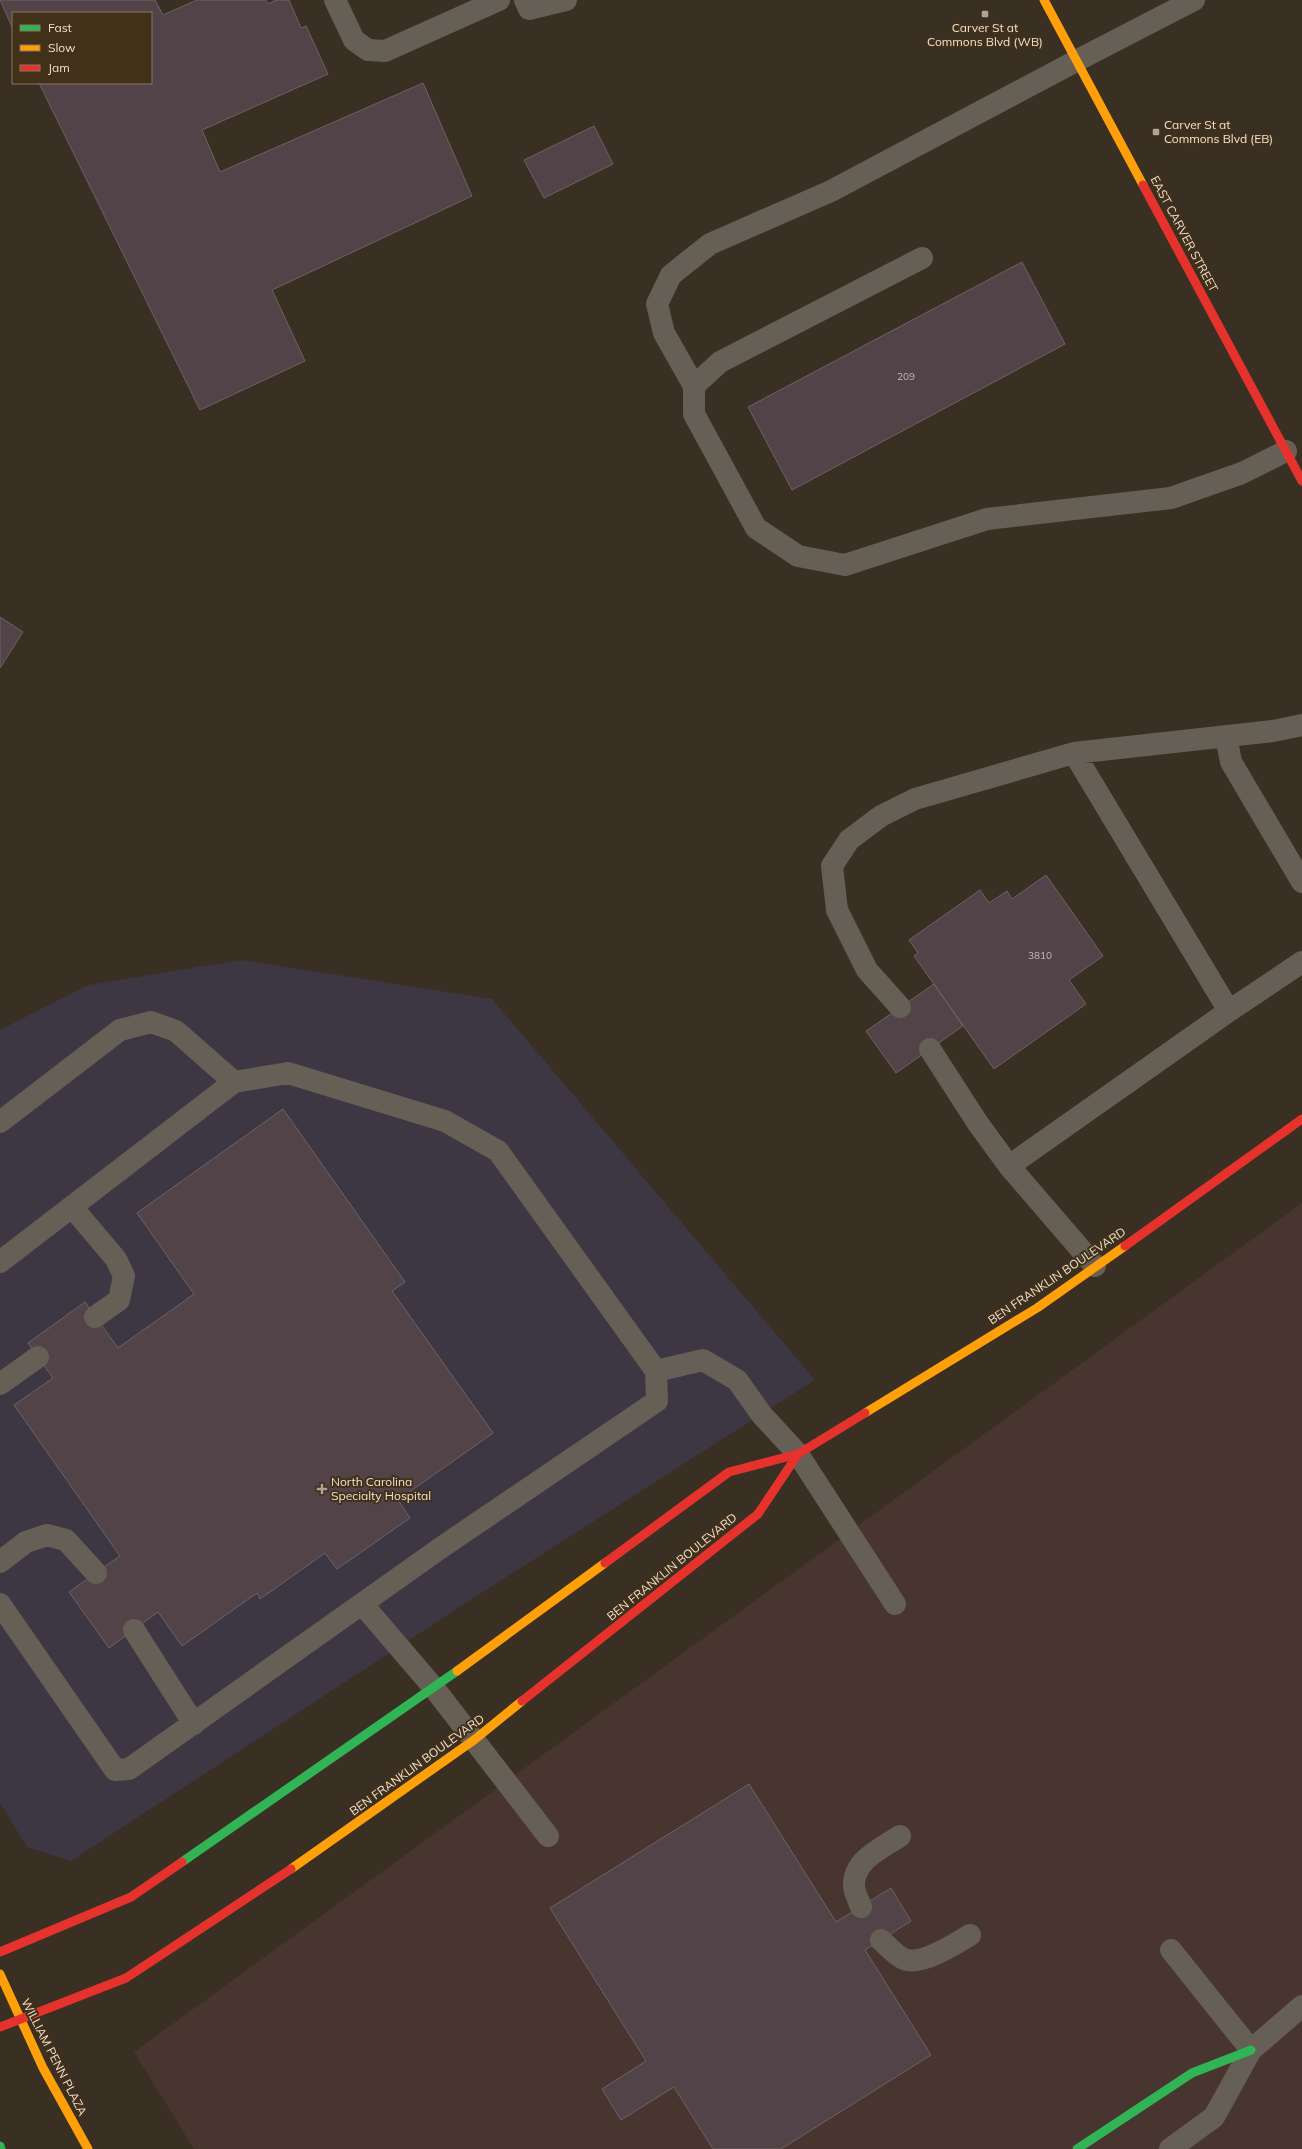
<svg xmlns="http://www.w3.org/2000/svg" width="1302" height="2149" viewBox="0 0 1302 2149" font-family="Mulish,sans-serif">
	<style>
		.commercial { fill: #48352f }
		.medical { fill: #3d3744 }
		.building { fill: #524349; stroke: #6c6363 }
		.lines { fill: none; stroke-linecap: round; stroke-linejoin: round }
		.lane { stroke: #665f56; stroke-width: 22 }
		.street { stroke: #665f56; stroke-width: 22 }
		.fast { stroke: #30b455; stroke-width: 9 }
		.slow { stroke: #ff9f0a; stroke-width: 9 }
		.jam { stroke: #e5322d; stroke-width: 9 }
		.poi-dot { fill: #aea396; stroke: #423019; stroke-width: 1.5 }
		.labels { text-anchor: middle; stroke-width: 4; stroke-linejoin: round; paint-order: stroke }
		.number-label { font-size: 10px; fill: #c6bab1 }
		.poi-label { font-size: 12px; fill: #ede1d4; stroke: #423019; text-anchor: start }
		.street-label { font-size: 12px; fill: #ede1d4; stroke: #423019 }
	</style>
	<rect width="100%" height="100%" fill="#392f22"/>
	<path class="commercial" d="M1302,1203V2149H194L134,2052Z"/>
	<path class="medical" d="M241,960L492,999L815,1380L472,1599L71,1861L27,1847L0,1803V1030L88,985Z"/>
	<path class="building" d="M0,0H155L163,15L197,0H266L268,4L276,0H289L301,28L306,26L328,74L202,130L220,172L423,83L472,196L272,290L305,361L200,410L39,83H151V13H13V29Z
		M594,126L613,164L544,198L524,160Z
		M1022,262L1065,344L792,490L748,407Z
		M0,617L23,632L0,668Z
		M1046,875L1103,956L1069,980L1086,1004L994,1069L914,956L918,953L909,940L980,890L989,903L1007,891L1012,899Z
		M934,984L963,1026L896,1073L866,1031Z
		M283,1109L405,1282L392,1291L493,1433L398,1500L410,1518L337,1569L325,1553L260,1599L257,1593L182,1646L158,1612L109,1648L69,1592L120,1556L14,1405L53,1378L28,1343L85,1302L118,1348L194,1294L137,1213Z
		M749,1784L836,1922L891,1888L911,1921L865,1950L931,2055L781,2149H713L674,2087L621,2120L602,2089L646,2061L550,1908Z"/>
	<g class="lines">
		<path class="lane" d="M335,0L354,40L368,50L385,51L499,0
			M525,0L529,9L566,0
			M922,258L720,362L694,386V414L756,528L798,556L845,565L987,519L1171,498L1242,473L1286,451
			M694,386L664,333L657,304L671,275L710,244L831,191L1076,61
			M1226,736L1231,762L1302,882
			M900,1007L867,970L837,910L832,866L849,840L881,816L915,799L1074,753L1273,731L1302,725
			M1229,1011L1302,962
			M930,1049L977,1122L1009,1166L1095,1266
			M0,1122L120,1030L151,1022L176,1031L234,1082
			M1009,1166L1229,1011L1074,753
			M72,1207L116,1259L124,1276L119,1300L95,1317
			M0,1262L234,1082L288,1073L445,1121L498,1151L656,1371L657,1401L442,1547L129,1769L115,1770L0,1604
			M656,1371L703,1360L737,1380L762,1415L798,1454L895,1604
			M0,1384L38,1357
			M0,1562L26,1542L47,1535L66,1540L96,1573
			M363,1605L434,1688L548,1836
			M134,1630L194,1724
			M861,1907C859,1901 854,1892 854,1886C853,1860 882,1848 900,1836
			M881,1940C887,1945 894,1954 902,1958C919,1968 955,1944 970,1935
			M1171,1950L1251,2050"/>
		<path class="street" d="M1076,61L1194,0
			M1170,2149L1214,2117L1251,2050L1302,2006"/>
		<path class="fast" d="M182,1862L457,1671
			M0,2146L1,2149
			M1077,2149L1192,2073L1251,2050"/>
		<path class="slow" d="M1044,0L1143,185
			M865,1413L1037,1308L1125,1246
			M457,1671L605,1563
			M291,1869L474,1740L522,1701
			M0,1974L43,2068L88,2149"/>
		<path class="jam" d="M1143,185L1302,481
			M1125,1246L1302,1119
			M605,1563L729,1472L798,1454L865,1413
			M522,1701L758,1514L798,1454
			M0,1952L131,1897L182,1862
			M0,2027L126,1978L291,1869"/>
	</g>
	<g class="poi-dot">
		<rect x="981" y="10" width="8" height="8" rx="2"/>
		<rect x="1152" y="128" width="8" height="8" rx="2"/>
		<path d="M320 1483h4v4h4v4h-4v4h-4v-4h-4v-4h4z"/>
	</g>
	<g class="labels">
		<g class="number-label">
			<text x="906" y="380">209</text>
			<text x="1040" y="959">3810</text>
		</g>
		<g class="poi-label">
			<text x="985" y="32" text-anchor="middle">Carver St at<tspan x="985" dy="14">Commons Blvd (WB)</tspan></text>
			<text x="1164" y="129">Carver St at<tspan x="1164" dy="14">Commons Blvd (EB)</tspan></text>
			<text x="331" y="1486">North Carolina<tspan x="331" dy="14">Specialty Hospital</tspan></text>
		</g>
		<g class="street-label">
			<text transform="translate(1184 234) rotate(62)" y="4">EAST CARVER STREET</text>
			<text transform="translate(1057 1276) rotate(-34)" y="4">BEN FRANKLIN BOULEVARD</text>
			<text transform="translate(672 1567) rotate(-39)" y="4">BEN FRANKLIN BOULEVARD</text>
			<text transform="translate(417 1765) rotate(-36)" y="4">BEN FRANKLIN BOULEVARD</text>
			<text transform="translate(54 2057) rotate(63)" y="4">WILLIAM PENN PLAZA</text>
		</g>
	</g>
	<rect x="12" y="12" width="140" height="72" fill="#423019" stroke="#867764"/>
	<rect x="20" y="25" width="20" height="6" fill="#30b455" stroke="#867764"/>
	<text x="48" y="32" font-size="12" fill="#ede1d4">Fast</text>
	<rect x="20" y="45" width="20" height="6" fill="#ff9f0a" stroke="#867764"/>
	<text x="48" y="52" font-size="12" fill="#ede1d4">Slow</text>
	<rect x="20" y="65" width="20" height="6" fill="#e5322d" stroke="#867764"/>
	<text x="48" y="72" font-size="12" fill="#ede1d4">Jam</text>
</svg>
